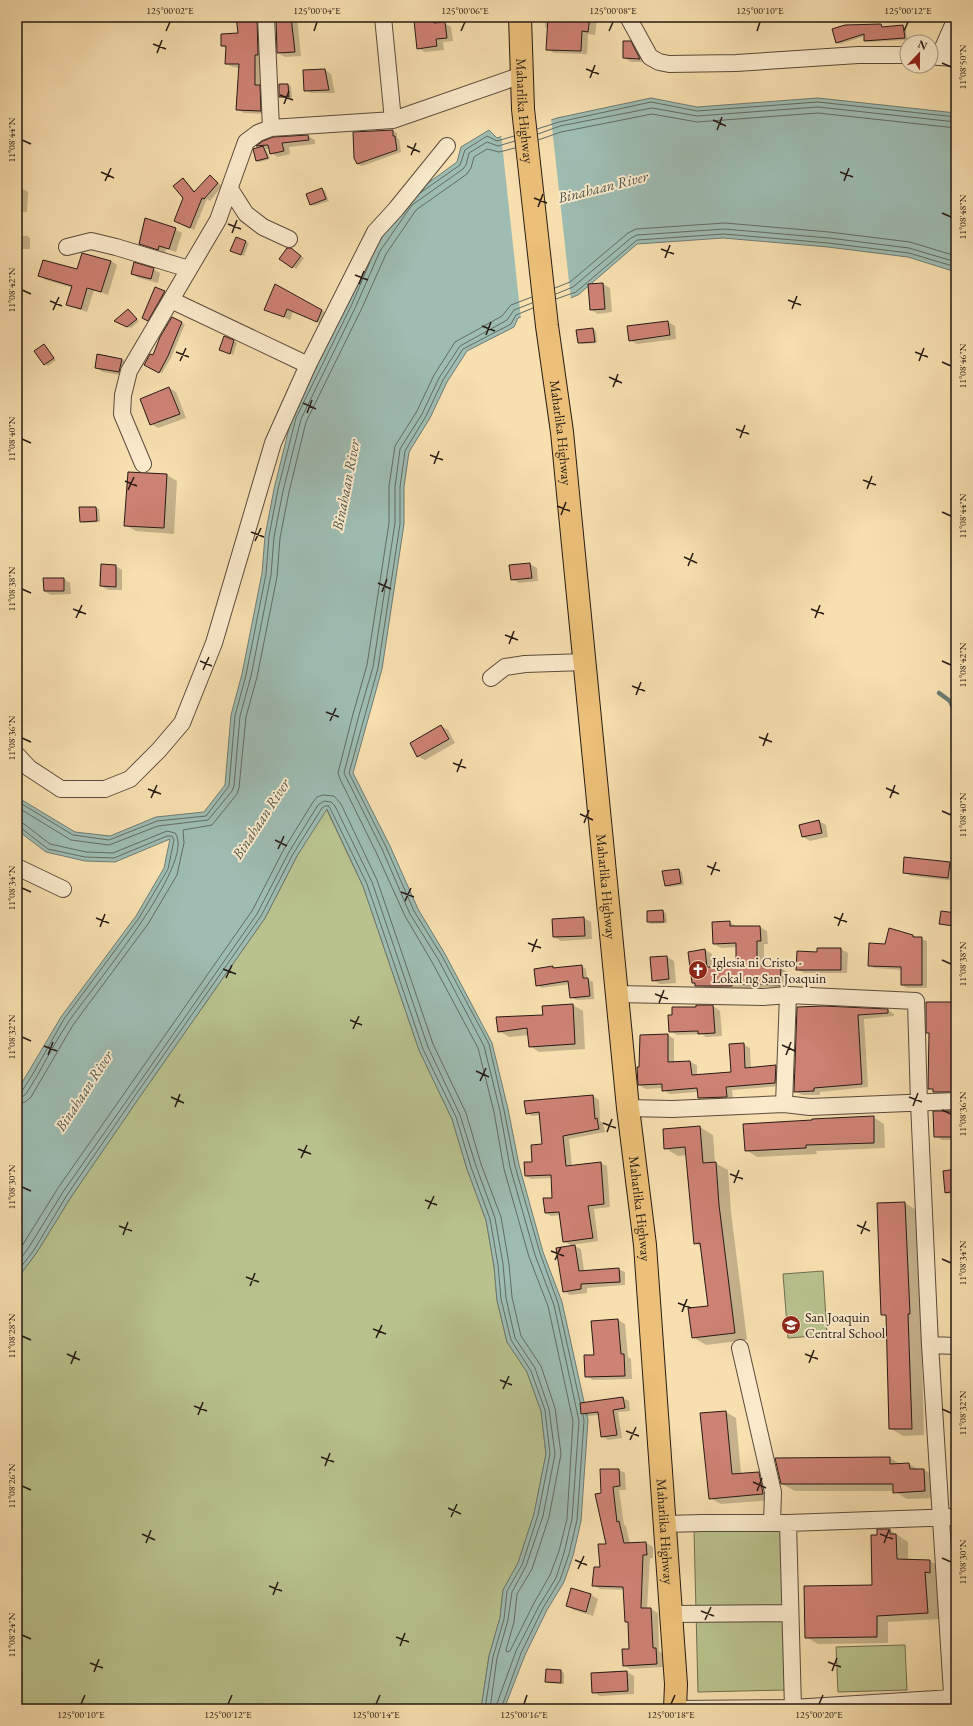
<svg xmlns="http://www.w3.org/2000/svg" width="973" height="1726" viewBox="0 0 973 1726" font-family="'EB Garamond',serif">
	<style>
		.green { fill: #b9c28d; stroke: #706e50 }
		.water { fill: #9ebcb2; stroke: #6e7b73 }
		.pier { fill: #f7dfaf }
		.shadow { fill: #0003 }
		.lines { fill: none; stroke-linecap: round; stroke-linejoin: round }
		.shore { stroke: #626b63; stroke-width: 1 }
		.stream { stroke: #6e7b73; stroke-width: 4.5 }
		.building { fill: #ce8274; stroke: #261a14 }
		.minor-casing { stroke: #5a4b3b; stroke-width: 18 }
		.highway-casing { stroke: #261a14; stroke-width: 24 }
		.minor { stroke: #faeacb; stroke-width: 16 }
		.highway { stroke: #ecc078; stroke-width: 22 }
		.ticks { fill: none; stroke: #261a14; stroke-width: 1.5 }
		.labels { text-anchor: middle; stroke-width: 4; stroke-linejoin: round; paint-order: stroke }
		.street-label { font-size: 14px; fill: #261a14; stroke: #faeacb }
		.poi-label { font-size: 14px; fill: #261a14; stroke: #faeacb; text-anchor: start }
		.water-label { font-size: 15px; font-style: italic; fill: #50534b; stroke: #faeacb }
		.neatline { fill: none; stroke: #261a14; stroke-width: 1.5 }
		.ticks-label { font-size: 10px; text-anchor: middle; fill: #261a14 }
	</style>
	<rect width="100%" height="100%" fill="#f7dfaf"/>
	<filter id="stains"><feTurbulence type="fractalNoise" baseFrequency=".005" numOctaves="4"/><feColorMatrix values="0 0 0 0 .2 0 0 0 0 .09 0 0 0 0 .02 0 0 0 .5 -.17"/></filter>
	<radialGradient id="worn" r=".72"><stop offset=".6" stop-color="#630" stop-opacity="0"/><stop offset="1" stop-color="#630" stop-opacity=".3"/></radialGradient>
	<path class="green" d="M326,808L363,886L419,1050L452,1119L467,1169L486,1220L494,1266L497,1300L507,1342L527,1372L541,1411L546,1454L534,1514L518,1563L503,1590L500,1618L489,1656L481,1709H17V1279L37,1252L71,1197L141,1095L265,918L297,856Z
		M823,1271L827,1335L788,1338L783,1274Z
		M782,1528L785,1690L698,1692L694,1530Z
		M905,1645L907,1690L838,1692L836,1647Z"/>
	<path class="water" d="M651,98L697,107L818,98L956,113V272L908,257L828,247L723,238L637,244L578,295L518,318L514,327L467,351L447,382L430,418L409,452L404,487V524L382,669L353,773L390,846L418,909L445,954L492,1043L508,1109L519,1165L543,1252L562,1302L588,1420L581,1521L573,1556L564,1582L547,1610L525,1655L504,1709H481L489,1656L500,1618L503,1590L518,1563L534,1514L546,1454L541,1411L527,1372L507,1342L497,1300L494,1266L486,1220L467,1169L452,1119L419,1050L363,886L327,809L297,856L265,918L141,1095L71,1197L37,1252L17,1279V1091L61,1017L136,916L164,868L170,839L115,862L85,861L46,852L17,830V797L75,832L110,836L156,817L204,812L225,785L231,715L242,674L262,573L265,536L274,489L292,416L348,302L372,247L406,199L457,162L461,147L489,130L497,138L557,118Z"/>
	<path class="pier" d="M551,118L571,300L521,319L501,134Z"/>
	<path class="shadow" d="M237,17H264L261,87L266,89L267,114L244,113L237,109L240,68L233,67L226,64V48L222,46L239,34Z
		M276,17H297L301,56L285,57L278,53Z
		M470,17H497V19L476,20Z
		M546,17H593L597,19L595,35L588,34L587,54L554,53L547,49L548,28L545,27Z
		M433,20L439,23H444L451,27L453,41L443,42L444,50L425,52L418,48Z
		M881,25L885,28L903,26L906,28L907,40L868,42L865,41V36L840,44L837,42Z
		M630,42L638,47L646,62H631L624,58Z
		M325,70L331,74L335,93H311L305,90L304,71Z
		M280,85H288L291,86L292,98H283L280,96Z
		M392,131L397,133V138L399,139L401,152L362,166L357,164Z
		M308,136L315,140V144L289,147L290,154L278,157L271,153L270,149H266L270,159L260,162L257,161L261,148L258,146L263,142Z
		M210,176L222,186L210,201L207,199L194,230L175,221L184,198L183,180L187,182L195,192Z
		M17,188H21L28,192L27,212L17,211Z
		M321,189L325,191L329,201L314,206L311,204Z
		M175,229L182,233L176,252L166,249L165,253L147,247L140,243Z
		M17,235L27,236L30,238V249H17Z
		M237,238L249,243L244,256L234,252Z
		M294,251L304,258L296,269L281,258Z
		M111,261L117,265L108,295L94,290L87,312L68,305L73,288L46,280L40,276L78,271Z
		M153,269L160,273L158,283L139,278L132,274Z
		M603,284L610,288L612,312L598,314L591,310Z
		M275,285L328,314L324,325L293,312L290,320L265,309Z
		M155,288L170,295L153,323L143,317Z
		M128,310L139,321L131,328L118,323Z
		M668,322L675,326L676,339L637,344L630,340Z
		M182,323L185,324L171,358L162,373L148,366L153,356Z
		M593,329L596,331L597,343L582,344L579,343Z
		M234,341L237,343L233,355L220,350Z
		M44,346L56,360L48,366L35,352Z
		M121,359L128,363L126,376L103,372L96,368Z
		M169,388L176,392L186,418L158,428L151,424Z
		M167,475L177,481L174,534L136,531L125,525Z
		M80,508H96L99,509L100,522L84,523L81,521Z
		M530,564L537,568L538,581L519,583L512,579Z
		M115,566L122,570V590H108L101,586Z
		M64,579L70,583L71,594L51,595L44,591Z
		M441,726L448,730L455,743L425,760L418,756Z
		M819,821L826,825L828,837L810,841L803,837Z
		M950,863L956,867L955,881L911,876L904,872Z
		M679,870L682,872L684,885L669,887L665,885Z
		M662,911L666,913L667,923L651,924L648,922Z
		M584,918L591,922L592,939L561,941L554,937Z
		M730,922L737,927H760L767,931L768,944H764V967L780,968L787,972V988L763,987V988H739L738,990H703L696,986L693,982L705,950L712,954L714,968L737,969V947L721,948L714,944Z
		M913,936L927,941V988H907L902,985V970L874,968L869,965L885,945Z
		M841,949L848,953L847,973H804L797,969L818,953Z
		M667,957L674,961L676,983L660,984L653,980Z
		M582,966L586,969L587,979L593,982L594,999L576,1000L571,997L570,984L542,988L537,985L553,967L556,969Z
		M573,1005L583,1011L585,1049L539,1052L530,1046L529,1035L509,1037L499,1031Z
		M713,1006L720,1011L722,1036L706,1037L702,1034L677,1035L670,1031Z
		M798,1008L887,1010L894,1014V1016L864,1019L868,1087L820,1092V1095H802L795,1091Z
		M668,1035L674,1039V1063L690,1062L697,1065V1075L732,1073L743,1044L750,1048L751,1068L776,1066L782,1070L781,1086L732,1090L733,1100L705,1101L699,1098L698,1092L670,1094L663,1090V1088L646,1089L639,1085L640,1068Z
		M593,1096L599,1100L600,1121L603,1123L605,1132L569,1139L572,1166L601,1163L607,1166L610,1207L594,1209L598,1241L572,1245L581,1249L584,1271L618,1269L625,1272V1285L587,1288V1293L570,1295L564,1291L572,1246L564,1241L560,1215L551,1216L546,1213L553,1199L552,1178L531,1179L526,1176L543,1145L541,1115L532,1116L527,1113Z
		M956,1111V1140H942L935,1136L934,1112Z
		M873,1117L884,1124L885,1148L816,1151L817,1154L757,1157L746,1150Z
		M700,1127L713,1135L715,1163L728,1170L731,1212L747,1340L706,1345L693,1337L709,1306L701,1247L695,1243L687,1155L678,1156L665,1148L664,1130Z
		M956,1170V1196H953L946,1192Z
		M905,1203L918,1211L922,1321H921L924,1435L903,1436L890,1428L887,1317L882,1314Z
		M954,1302H956V1325L954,1324Z
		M618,1320L625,1324L628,1357L631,1359L632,1379L593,1380L586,1376L595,1356Z
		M623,1398L629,1401L630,1411L618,1412L622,1438L608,1440L602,1436L600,1415L588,1416L582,1413L581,1404Z
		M726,1412L736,1418L741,1474L758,1473L769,1479L774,1500L721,1504L710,1498Z
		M950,1442H956V1500L950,1497Z
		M890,1458L900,1464H909L919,1470H924L936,1477L937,1498L907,1499L894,1491H795L782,1484Z
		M619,1470L625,1473L626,1490H619L624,1525L626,1526L630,1544L646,1543L653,1547V1558H650L647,1609H651L658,1613L659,1651L662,1653L663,1667L630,1669L624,1665L630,1650L629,1623L626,1621L624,1590L600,1589L593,1585L601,1568L607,1545L602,1494Z
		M890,1530L908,1542V1560L930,1561L942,1568L937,1579L939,1619L888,1622V1643L818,1644L806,1637L873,1586L878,1536Z
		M572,1589L591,1595L598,1599L593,1616L574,1610L567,1606Z
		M547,1670L561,1671L564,1673V1684L549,1683L546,1681Z
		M627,1672L634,1676V1694L600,1696L593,1692Z"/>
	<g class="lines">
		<path class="shore" d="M537,129L559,122L651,102L697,111L818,102L956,117
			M538,134L560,126L652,108L697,116L818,107L956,122
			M538,140L561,132L652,114L697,122L818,113L956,128
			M420,193L460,165L465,150L487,136L497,141L514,136
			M555,288L570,282L628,233L636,229L725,223L829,232L910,242L956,256
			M556,294L573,287L631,238L637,235L724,229L829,238L909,248L956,262
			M556,299L576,292L637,240L724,234L828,243L909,253L956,267
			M533,308L516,315L511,324L463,349L443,380L426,416L405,451L400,487V524L378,668L349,773L386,847L414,911L442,956L489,1044L504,1110L515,1166L540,1253L558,1303L580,1402
			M17,801L73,835L109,840L157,821L206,816L229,786L235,716L246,675L266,574L269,536L278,489L296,418L352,304L370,262
			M17,807L71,840L109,845L158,826L208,820L232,791L234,786L240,716L251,676L271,575L274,537L283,491L301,419L356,306L380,251L412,205L463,169L466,165L469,153L487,142L498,146L515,141
			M17,822L24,824L50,844L86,852L113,853L167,831L175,833C198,862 88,993 69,1021C53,1044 42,1070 26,1094L22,1097L17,1098
			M17,827L21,828L48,849L85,857L114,858L167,836H172L174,840L168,869L139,918L64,1019L34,1072L22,1091L17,1093
			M17,1104L25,1102L31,1097L73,1025L148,924L177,875L184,843L183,830L212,825L237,794L239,788L246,717L257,677L277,577L280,538L289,492L306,422L362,308L386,254L416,210L467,174L471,168L474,157L487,149L499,152L515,148
			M17,1254L58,1188L252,911L284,849L313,802L317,797L323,795L334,796L341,804L377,880L433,1044L466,1113L481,1164L501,1217L509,1264L512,1297L521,1336L541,1366L555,1408L561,1454L549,1517L532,1569L517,1594L514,1622L506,1650L507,1652L510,1651L534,1603L550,1575L559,1551L567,1519L573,1421L548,1306L529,1257L504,1169L494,1112L478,1048L432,962L405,916L376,852L340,779L338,773L353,714L367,665L389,523V486L395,446L417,411L434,375L455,342L502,316L511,305L532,297
			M17,1264L29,1247L63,1192L257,914L289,852L318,805L324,801L331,802L335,806L372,882L428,1047L460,1115L476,1166L495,1218L503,1264L506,1298L515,1338L535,1368L549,1409L555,1454L543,1516L526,1566L512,1592L508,1620L497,1658L490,1709
			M17,1272L34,1250L67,1195L137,1093L261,916L293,854L322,808L325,806H329L367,884L423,1049L456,1117L471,1167L490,1219L498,1265L501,1299L511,1340L531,1371L545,1410L550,1454L538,1515L522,1565L507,1591L504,1619L493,1657L485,1709
			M495,1709L516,1651L539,1606L556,1578L564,1553L572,1519L579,1421L554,1305L535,1255L510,1167L500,1111L484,1046L438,959L410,914L382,849L344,773L359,715L373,667L395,523V487L400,449L422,414L439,378L460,346L507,320L514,310L532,303
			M501,1709L521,1653L543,1608L560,1580L569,1554L577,1520L584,1421L583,1415"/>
		<path class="stream" d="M939,693L950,701L956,714"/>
	</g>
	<path class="building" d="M236,17H257L258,55H255V85H260L261,111L236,110L239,64H225L226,46H221V34L238,33Z
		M276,17H291L295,52L277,53Z
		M548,17H590L588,32L582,31L581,51L546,50Z
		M434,19V23L445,22L447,38L436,39L437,46L417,49L414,21Z
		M881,24L882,27L903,25L905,38L864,41V34L836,43L832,29L845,25Z
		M623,41H631L640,59L623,58Z
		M325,69L329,90L304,91L303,70Z
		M279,84H288L289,97H279Z
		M393,130V136H395L397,150L357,164L354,158L353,132Z
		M308,135L309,140L282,143L284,151L270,154L268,145L256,146L263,141L273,137Z
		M263,146L268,158L256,161L253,149Z
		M210,175L218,183L204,199L202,198L190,228L174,221L183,198L173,186L183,178L194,192Z
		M322,188L326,199L310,205L306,194Z
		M145,218L176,228L169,249L159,246L158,250L139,244Z
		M236,237L246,241L241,255L230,251Z
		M287,248H291L301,256L292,268L279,259Z
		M82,253L111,261L101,292L87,288L81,309L66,305L72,286L38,276L43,260L77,269Z
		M134,262L154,268L151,279L131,274Z
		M603,283L605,309L590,310L588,284Z
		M275,284L322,310L317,322L287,309L284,317L264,310Z
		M155,287L165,291L148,321L142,318Z
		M128,309L137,319L127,327L114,321Z
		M172,317L182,322L168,356L159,373L144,365L150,354L153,355L160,337Z
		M668,321L670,335L629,341L627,326Z
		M593,328L595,342L578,343L576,330Z
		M224,336L234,340L230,354L219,350Z
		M44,344L54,358L44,365L34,351Z
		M97,354L122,359L119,372L95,368Z
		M169,387L180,414L150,425L140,399Z
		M128,472L167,474L164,528L124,526Z
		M79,507H96L97,521L80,522Z
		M530,563L532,578L511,580L509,565Z
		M101,564L116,565V587L100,586Z
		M43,578H64V591H44Z
		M441,725L449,739L417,757L410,743Z
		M819,820L822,833L802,837L799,825Z
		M904,857L950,862L948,878L903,873Z
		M679,869L681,883L665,886L662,871Z
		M663,910L664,922H647V911Z
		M941,911L956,913L954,926L939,924Z
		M584,917L585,936L553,937L552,919Z
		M730,921V926H760L761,941H757V966L781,967L780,985L757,984V985L732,984V986H695V983H692L688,952L705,949L707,967L736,968V943L713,944L712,922Z
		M889,928L913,935V937H922V985H901V967L868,966L869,943L885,944Z
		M817,948H841V970H796L797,951L817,952Z
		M667,956L669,979L652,981L650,957Z
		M582,965L583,978H588L590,996L570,998L568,981L536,986L534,969L553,966V968Z
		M926,1002H956V1092H933V1089H928L929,1033H926Z
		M573,1004L575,1044L529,1047L527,1028L498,1032L496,1017L543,1015L542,1006Z
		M696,1005H713L715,1033L698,1034V1031L669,1032L668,1015H672V1007H696Z
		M824,1006L888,1009V1013L858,1015L862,1084L814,1088V1091L794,1092L797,1007Z
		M668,1034V1062L690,1061L692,1075L731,1072L729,1044L744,1043L745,1068L776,1065L775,1083L726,1087L727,1097L698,1098L697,1088L662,1091V1084L638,1085L637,1067H639L640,1035Z
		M593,1095L595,1119L597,1118L599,1129L563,1136L566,1166L601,1162L604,1204L588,1206L593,1238L563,1242L559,1212L545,1213L543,1198H552L551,1175L525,1176L524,1162H532L531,1145L542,1144L539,1112L526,1114L524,1101Z
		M933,1111H956V1137H934Z
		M874,1116V1143L806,1145V1148L745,1151L743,1124L812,1120V1119Z
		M700,1126L703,1163L716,1162L719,1205L735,1333L692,1338L688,1308L708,1306L700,1243L694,1244L685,1147L664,1149L663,1129Z
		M956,1169V1191L945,1193L943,1171Z
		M905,1202L910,1314H908L912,1429H889L886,1315H881L877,1203Z
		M575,1245L579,1271L619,1268L620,1282L581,1284V1289L563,1292L556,1248Z
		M618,1319L621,1354H624L625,1376L585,1377L584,1355H594L591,1321Z
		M623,1397L625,1408L613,1410L617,1435L601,1437L598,1412L581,1414L580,1403Z
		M726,1411L732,1474L759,1472L763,1494L709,1499L700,1413Z
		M890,1457V1464L909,1463L910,1469H924L925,1491L893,1493V1484H781L775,1458Z
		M600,1469H619L620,1486L613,1487L617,1522L619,1521L624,1543L646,1542L647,1555H643L641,1608H651L653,1648H656L657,1664L623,1666L622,1649H629L628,1622H625L623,1587L592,1586L594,1567H600L598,1544H606L595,1494L601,1493Z
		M877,1529H890V1534H896L897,1559L930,1560V1573L925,1572L928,1613L877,1616V1637L805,1638L804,1586L872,1585L871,1535H877Z
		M571,1588L591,1594L586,1612L566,1606Z
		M546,1669L561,1670V1683L545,1682Z
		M627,1671L628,1691L592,1693L591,1673Z"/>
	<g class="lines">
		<g class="minor-casing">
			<path id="minor" d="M266,17L271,128
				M383,17L393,120
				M628,17L650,57L659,62L669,64L736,63L858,55H907
				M931,56L939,57L956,18
				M939,57L956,58
				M230,189L246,214L263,227L289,239
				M67,247L91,241L116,247L189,269
				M171,300L308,365
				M143,464L122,414L123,395L129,371L218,220L246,142L258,133L271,128L393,120L522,75
				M491,678L505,667L525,664L585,662
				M17,755L29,768L61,789H105L130,779L159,750L182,723L214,643L273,443L308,365L375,232L396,209L447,146
				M17,867L63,889
				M617,994L763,997L788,995L916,1001L919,1103L930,1345L953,1709
				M784,1104L788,995
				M628,1108L672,1109L784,1104L810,1107L956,1101
				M930,1345L956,1346
				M740,1348L773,1492L772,1523
				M788,1523L793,1708
				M665,1524L702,1523H788L956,1517
				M672,1614L790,1613
				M674,1709L793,1708L952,1698"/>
		</g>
		<g class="highway-casing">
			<g id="highway">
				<path id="s1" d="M520,17L523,109L547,326L562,432L628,1108L645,1245L676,1684L675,1709"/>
			</g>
		</g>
		<use href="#minor" class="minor"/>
		<use href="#highway" class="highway"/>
	</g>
	<path class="ticks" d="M166,31L170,22M314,31L317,22M461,31L465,22M609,31L613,22M757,31L760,22M904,31L908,22M153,44L166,49M157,53L162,40M942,63L951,67M586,69L599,74M590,78L595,65M280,95L293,100M284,104L289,91M713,120L726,126M717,130L722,117M22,140L31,144M407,146L420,152M411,155L416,143M101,172L114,178M840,172L853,177M105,181L111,168M844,181L849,168M534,198L547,203M538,207L543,194M942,213L951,217M228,224L241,229M232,233L237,220M661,249L674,254M665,258L670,245M355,275L368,280M359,284L364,271M22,290L31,294M788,300L801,305M50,301L62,306M792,309L797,296M53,310L59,297M482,326L495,331M486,335L491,322M176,352L189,357M915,352L928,357M180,361L186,348M919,361L924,348M942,362L951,366M609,377L622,383M613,387L618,374M303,403L316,409M307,413L312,400M736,429L749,434M740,438L745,425M22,439L31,443M430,455L443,460M434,464L439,451M863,480L876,485M125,481L137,486M867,489L872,476M128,490L134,477M557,506L570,511M942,512L951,516M561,515L566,502M251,532L264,537M255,541L261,528M684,557L697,563M688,566L693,553M378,583L391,589M22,589L31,593M382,592L387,579M73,609L86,614M811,609L824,614M76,618L82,605M815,618L820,605M505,635L518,640M509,644L514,631M200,661L212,666M942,661L951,665M203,670L209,657M632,686L645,691M636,695L641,682M326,712L339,717M330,721L336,708M759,737L772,742M22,738L31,742M763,746L768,733M453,763L466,768M457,772L462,759M886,788L899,794M148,789L161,794M151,798L157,785M890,798L895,785M942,811L951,815M580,814L593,820M584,823L589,810M275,840L287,846M278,849L284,836M707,866L720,871M711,875L716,862M22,888L31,892M401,892L414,897M405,901L411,888M834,917L847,922M96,918L109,923M838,926L843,913M100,927L105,914M528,943L541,948M532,952L537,939M942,960L951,964M223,969L236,974M226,978L232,965M655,994L668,999M659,1003L664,990M350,1020L362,1025M353,1029L359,1016M22,1037L31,1041M782,1045L795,1051M44,1046L57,1051M48,1055L53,1042M786,1055L791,1042M476,1071L489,1077M480,1081L486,1068M171,1097L184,1103M909,1097L922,1102M913,1106L918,1093M175,1107L180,1094M942,1110L951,1114M603,1123L616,1128M607,1132L612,1119M298,1149L311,1154M301,1158L307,1145M730,1174L743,1179M734,1183L739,1170M22,1187L31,1191M425,1200L437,1205M428,1209L434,1196M857,1225L870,1231M119,1226L132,1231M861,1234L866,1221M123,1235L128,1222M551,1251L564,1256M942,1259L951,1263M555,1260L561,1247M246,1277L259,1282M250,1286L255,1273M678,1303L691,1308M682,1312L687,1299M373,1329L386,1334M22,1336L31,1340M376,1338L382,1325M67,1354L80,1360M805,1354L818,1359M809,1363L814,1350M71,1364L76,1351M500,1380L512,1385M503,1389L509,1376M194,1406L207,1411M942,1409L951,1413M198,1415L203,1402M626,1431L639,1436M630,1440L636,1427M321,1457L334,1462M325,1466L330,1453M753,1482L766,1488M22,1486L31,1490M757,1491L762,1478M448,1508L461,1514M451,1517L457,1504M142,1534L155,1540M880,1534L893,1539M146,1543L151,1530M884,1543L889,1530M942,1558L951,1562M575,1560L587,1565M578,1569L584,1556M269,1586L282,1591M273,1595L278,1582M701,1611L714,1616M705,1620L711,1607M22,1635L31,1639M396,1637L409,1642M400,1646L405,1633M828,1662L841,1667M90,1663L103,1668M832,1671L837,1658M94,1672L99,1659M81,1704L85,1695M228,1704L232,1695M376,1704L380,1695M524,1704L527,1695M671,1704L675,1695M819,1704L823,1695"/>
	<defs>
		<g id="church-disc" transform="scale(1)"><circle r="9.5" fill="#8f2418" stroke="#faeacb"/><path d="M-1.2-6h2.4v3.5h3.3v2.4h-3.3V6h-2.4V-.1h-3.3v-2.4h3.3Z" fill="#fff"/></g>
		<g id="school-disc" transform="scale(1)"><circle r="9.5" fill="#8f2418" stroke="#faeacb"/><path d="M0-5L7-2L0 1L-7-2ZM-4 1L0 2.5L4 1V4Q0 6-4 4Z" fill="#fff"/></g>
	</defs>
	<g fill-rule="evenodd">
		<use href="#church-disc" x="698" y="970"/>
		<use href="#school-disc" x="791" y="1325"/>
	</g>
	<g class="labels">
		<g class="street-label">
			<text dy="5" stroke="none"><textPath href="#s1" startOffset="94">Maharlika Highway</textPath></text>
			<text dy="5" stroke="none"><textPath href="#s1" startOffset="418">Maharlika Highway</textPath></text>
			<text dy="5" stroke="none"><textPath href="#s1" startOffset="874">Maharlika Highway</textPath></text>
			<text dy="5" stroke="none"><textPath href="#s1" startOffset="1198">Maharlika Highway</textPath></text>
			<text dy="5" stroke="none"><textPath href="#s1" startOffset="1522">Maharlika Highway</textPath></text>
		</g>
		<g class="poi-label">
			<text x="712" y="967">Iglesia ni Cristo -<tspan x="712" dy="16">Lokal ng San Joaquin</tspan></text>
			<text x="805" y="1322">San Joaquin<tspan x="805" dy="16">Central School</tspan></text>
		</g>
		<g class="water-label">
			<text transform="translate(603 187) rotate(-14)" y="5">Binahaan River</text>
			<text transform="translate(346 485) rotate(-79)" y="5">Binahaan River</text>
			<text transform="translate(261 819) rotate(-57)" y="5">Binahaan River</text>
			<text transform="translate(84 1091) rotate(-57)" y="5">Binahaan River</text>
		</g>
	</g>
	<rect width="973" height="1726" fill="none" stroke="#f7dfaf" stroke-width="44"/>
	<g transform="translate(919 54) rotate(22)"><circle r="19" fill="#faeacb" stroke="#a59782"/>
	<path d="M0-3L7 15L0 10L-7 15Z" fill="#8f2418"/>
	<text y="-6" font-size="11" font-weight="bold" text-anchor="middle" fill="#261a14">N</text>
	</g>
	<rect x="22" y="22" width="929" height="1682" class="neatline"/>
	<g class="ticks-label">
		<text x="170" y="14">125°00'02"E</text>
		<text x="317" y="14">125°00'04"E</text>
		<text x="465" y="14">125°00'06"E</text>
		<text x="613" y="14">125°00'08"E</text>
		<text x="760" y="14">125°00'10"E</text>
		<text x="908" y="14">125°00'12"E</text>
		<text transform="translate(962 67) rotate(-90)" y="4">11°08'50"N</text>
		<text transform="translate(11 140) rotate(-90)" y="4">11°08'44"N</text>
		<text transform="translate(962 217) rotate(-90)" y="4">11°08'48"N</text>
		<text transform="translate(11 290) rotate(-90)" y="4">11°08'42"N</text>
		<text transform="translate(962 366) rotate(-90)" y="4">11°08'46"N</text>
		<text transform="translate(11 439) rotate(-90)" y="4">11°08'40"N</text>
		<text transform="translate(962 516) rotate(-90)" y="4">11°08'44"N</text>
		<text transform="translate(11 589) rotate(-90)" y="4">11°08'38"N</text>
		<text transform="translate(962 665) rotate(-90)" y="4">11°08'42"N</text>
		<text transform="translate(11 738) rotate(-90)" y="4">11°08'36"N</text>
		<text transform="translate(962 815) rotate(-90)" y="4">11°08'40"N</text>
		<text transform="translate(11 888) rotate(-90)" y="4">11°08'34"N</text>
		<text transform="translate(962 964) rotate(-90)" y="4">11°08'38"N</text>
		<text transform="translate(11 1037) rotate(-90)" y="4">11°08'32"N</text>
		<text transform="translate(962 1114) rotate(-90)" y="4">11°08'36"N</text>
		<text transform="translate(11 1187) rotate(-90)" y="4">11°08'30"N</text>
		<text transform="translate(962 1263) rotate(-90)" y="4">11°08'34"N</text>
		<text transform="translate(11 1336) rotate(-90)" y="4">11°08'28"N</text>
		<text transform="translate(962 1413) rotate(-90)" y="4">11°08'32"N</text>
		<text transform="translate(11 1486) rotate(-90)" y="4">11°08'26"N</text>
		<text transform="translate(962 1562) rotate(-90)" y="4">11°08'30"N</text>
		<text transform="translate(11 1635) rotate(-90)" y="4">11°08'24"N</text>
		<text x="81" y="1718">125°00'10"E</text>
		<text x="228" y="1718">125°00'12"E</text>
		<text x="376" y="1718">125°00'14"E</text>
		<text x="524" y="1718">125°00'16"E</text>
		<text x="671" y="1718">125°00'18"E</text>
		<text x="819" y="1718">125°00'20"E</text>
	</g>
	<rect width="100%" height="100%" filter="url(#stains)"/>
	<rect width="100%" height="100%" fill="url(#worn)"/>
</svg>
